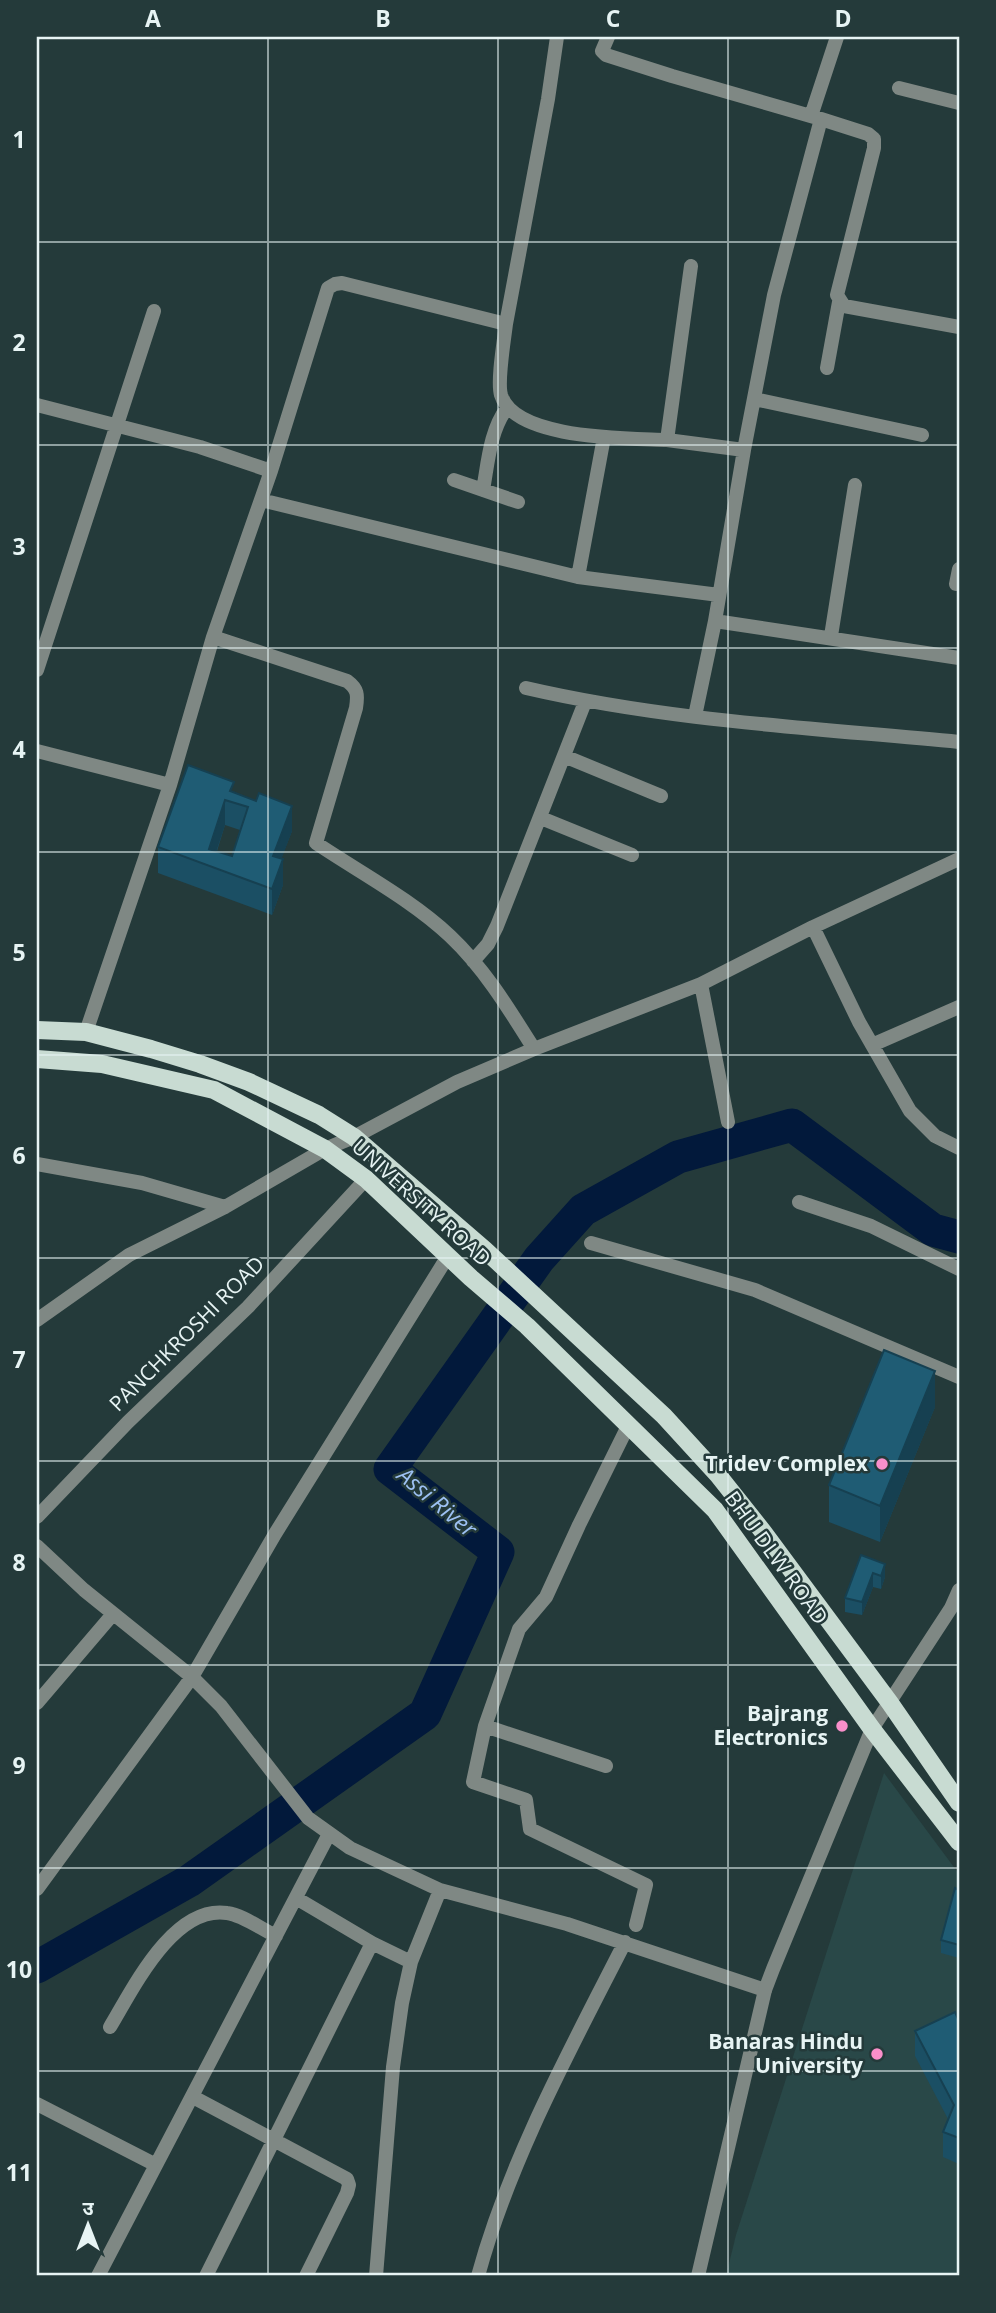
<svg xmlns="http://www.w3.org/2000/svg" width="996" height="2313" viewBox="0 0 996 2313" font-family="'Open Sans','Noto Sans Devanagari',sans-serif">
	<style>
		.built { fill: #294848 }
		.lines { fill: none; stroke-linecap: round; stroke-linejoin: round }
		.river { stroke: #02193b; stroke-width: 33 }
		.minor { stroke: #7f8884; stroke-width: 14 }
		.tertiary { stroke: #7f8884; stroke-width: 14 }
		.primary { stroke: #c8dbd2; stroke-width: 18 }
		.wall { fill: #1b4f64; fill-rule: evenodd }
		.shaded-wall { fill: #164051 }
		.building { fill: #1f5c74; stroke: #164051; stroke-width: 2; fill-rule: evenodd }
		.grid { fill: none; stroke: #e7f4f4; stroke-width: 2; stroke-opacity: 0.55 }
		.poi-dot { fill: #f98fca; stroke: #243a3a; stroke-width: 2.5 }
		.labels { text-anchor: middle; stroke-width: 5; stroke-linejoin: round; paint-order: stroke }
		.street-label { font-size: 21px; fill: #e7f4f4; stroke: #243a3a }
		.poi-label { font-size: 21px; font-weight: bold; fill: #e7f4f4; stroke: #243a3a; text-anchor: end }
		.water-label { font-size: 23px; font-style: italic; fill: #9dc1f3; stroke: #243a3a }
		.neatline { fill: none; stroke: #e7f4f4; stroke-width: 2.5 }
		.grid-label { font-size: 23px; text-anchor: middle; font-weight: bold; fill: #e7f4f4 }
	</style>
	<rect width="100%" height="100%" fill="#243a3a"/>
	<path class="built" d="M884,1773L959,1874V2276H726L736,2235Z"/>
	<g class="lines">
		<path class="river" d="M37,1967L189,1881L425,1714L498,1552L390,1469L539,1259L583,1210L678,1157L792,1125L933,1230L959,1237"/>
		<path class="minor" d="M608,37L602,51L606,55L672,76L821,119
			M899,88L959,103
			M811,116L837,37
			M691,266L667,440L744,450
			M506,324L548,99L557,37
			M827,368L839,302
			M754,399L922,435
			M37,405L200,447L271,471
			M604,437L578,577L719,595
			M454,480L518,502
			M483,490C488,463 490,430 507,408
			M261,500L578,577
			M956,584L959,569
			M715,621L959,658
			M831,636L855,485
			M213,637L347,681C358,689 358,695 356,708L316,843C359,872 412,900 450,936C484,968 509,1009 534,1049
			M37,670L154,311
			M526,688C668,721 815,728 959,742
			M695,716L715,621L744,450L774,295L821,119L868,134L874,139V148L837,295L844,306L959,327
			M37,751L170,785
			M564,756L661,796
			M541,818L632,855
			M813,927L859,1022L910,1111L935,1136L959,1148
			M473,961L488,944L497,926L585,702
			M701,984L728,1122
			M86,1032L170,785L213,637L271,471L328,288L335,284L342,283L506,324C504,341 497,381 501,395C515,440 627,438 667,440
			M872,1045L959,1007
			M37,1164L142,1183L225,1207
			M799,1202L871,1226L959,1269
			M591,1243L755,1290L959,1377
			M37,1320L129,1255L225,1207L325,1149L354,1137L457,1082L534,1049L701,984L813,927L959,859
			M628,1426L579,1525L546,1597L519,1629L485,1726L473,1782L526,1800L530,1829L646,1885L636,1925
			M37,1546L84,1590L192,1677L221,1706L308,1818L350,1848L440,1890L567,1924L765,1990
			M37,1703L113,1614
			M485,1726L606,1766
			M37,1889L192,1677L275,1534L448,1256
			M296,1898L372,1943L411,1962
			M110,2027C133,1989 173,1905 227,1913C243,1915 261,1929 276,1936
			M193,2097L347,2179L349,2185L347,2193L306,2276
			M37,2104L156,2165
			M98,2276L329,1834
			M206,2276L372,1943
			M376,2276L393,2067L402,2003L411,1962L440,1890
			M478,2276C510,2159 570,2050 625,1942"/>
		<path class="tertiary" d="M37,1517L128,1422L248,1307L366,1179
			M698,2276L765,1990L773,1969L872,1729L951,1608L959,1590"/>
		<path class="primary" d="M37,1030L86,1032L151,1049L200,1064L249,1082L319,1115L354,1137L485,1250L664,1416L718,1475L764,1533L890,1703L959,1803
			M37,1059L102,1064L214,1090L325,1149L366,1179L471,1278L527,1326L715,1510L872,1729L959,1842"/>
	</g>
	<path class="wall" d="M234,793L292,831L281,859L283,885L272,915L158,873V847ZM225,825L240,830L232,856L217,851Z
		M935,1407L880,1542L829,1522V1485Z
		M861,1555L885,1577L881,1589L873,1587L862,1615L845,1612V1598Z
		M959,1890V1958L941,1953V1940Z
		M959,2021V2164L943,2157V2132L948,2119L915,2056V2031Z"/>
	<path class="shaded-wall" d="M225,800V825L211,867L209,849Z
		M292,806V831L273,881V856Z
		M283,859V885L272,915V889Z
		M935,1371V1407L880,1542V1506Z
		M885,1564V1577L881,1589V1576Z
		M873,1573V1587L862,1615V1602Z"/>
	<path class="building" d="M188,765L234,782L230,791L256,801L259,793L292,806L273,856L283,859L272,889L158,847ZM225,800L248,807L232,856L209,849Z
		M884,1350L935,1371L880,1506L829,1485Z
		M861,1555L885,1564L881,1576L873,1573L862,1602L845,1598Z
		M955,1888L959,1890V1945L941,1940Z
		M955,2012L959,2021V2138L943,2132L954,2105L915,2031Z"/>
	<path class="grid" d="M268,37V2276M498,37V2276M728,37V2276M37,242H959M37,445H959M37,648H959M37,852H959M37,1055H959M37,1258H959M37,1461H959M37,1665H959M37,1868H959M37,2071H959"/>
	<g class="poi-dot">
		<circle cx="882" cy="1464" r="7"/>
		<circle cx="842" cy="1726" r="7"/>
		<circle cx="877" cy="2054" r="7"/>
	</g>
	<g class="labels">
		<g class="street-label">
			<text transform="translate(421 1203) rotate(42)" y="7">UNIVERSITY ROAD</text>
			<text transform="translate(187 1334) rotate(-45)" y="7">PANCHKROSHI ROAD</text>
			<text transform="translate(776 1558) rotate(54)" y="7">BHU DLW ROAD</text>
		</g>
		<g class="poi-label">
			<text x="868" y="1471">Tridev Complex</text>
			<text x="828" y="1721">Bajrang<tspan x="828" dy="24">Electronics</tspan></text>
			<text x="863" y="2049">Banaras Hindu<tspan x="863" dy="24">University</tspan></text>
		</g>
		<g class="water-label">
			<text transform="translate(437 1502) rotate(40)" y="8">Assi River</text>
		</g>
	</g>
	<rect width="996" height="2313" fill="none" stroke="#243a3a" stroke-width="77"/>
	<g transform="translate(88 2225)" stroke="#243a3a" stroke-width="5" paint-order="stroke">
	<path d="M0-5L12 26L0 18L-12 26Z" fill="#e7f4f4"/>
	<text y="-10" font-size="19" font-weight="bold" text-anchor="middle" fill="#e7f4f4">उ</text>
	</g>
	<rect x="38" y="38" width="920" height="2236" class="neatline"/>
	<g class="grid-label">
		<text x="153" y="27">A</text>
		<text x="383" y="27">B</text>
		<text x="613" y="27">C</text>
		<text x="843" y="27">D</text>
		<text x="19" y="148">1</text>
		<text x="19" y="351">2</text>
		<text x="19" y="555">3</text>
		<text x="19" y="758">4</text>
		<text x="19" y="961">5</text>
		<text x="19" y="1164">6</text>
		<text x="19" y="1368">7</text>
		<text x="19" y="1571">8</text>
		<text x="19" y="1774">9</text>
		<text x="19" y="1978">10</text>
		<text x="19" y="2181">11</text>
	</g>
</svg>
